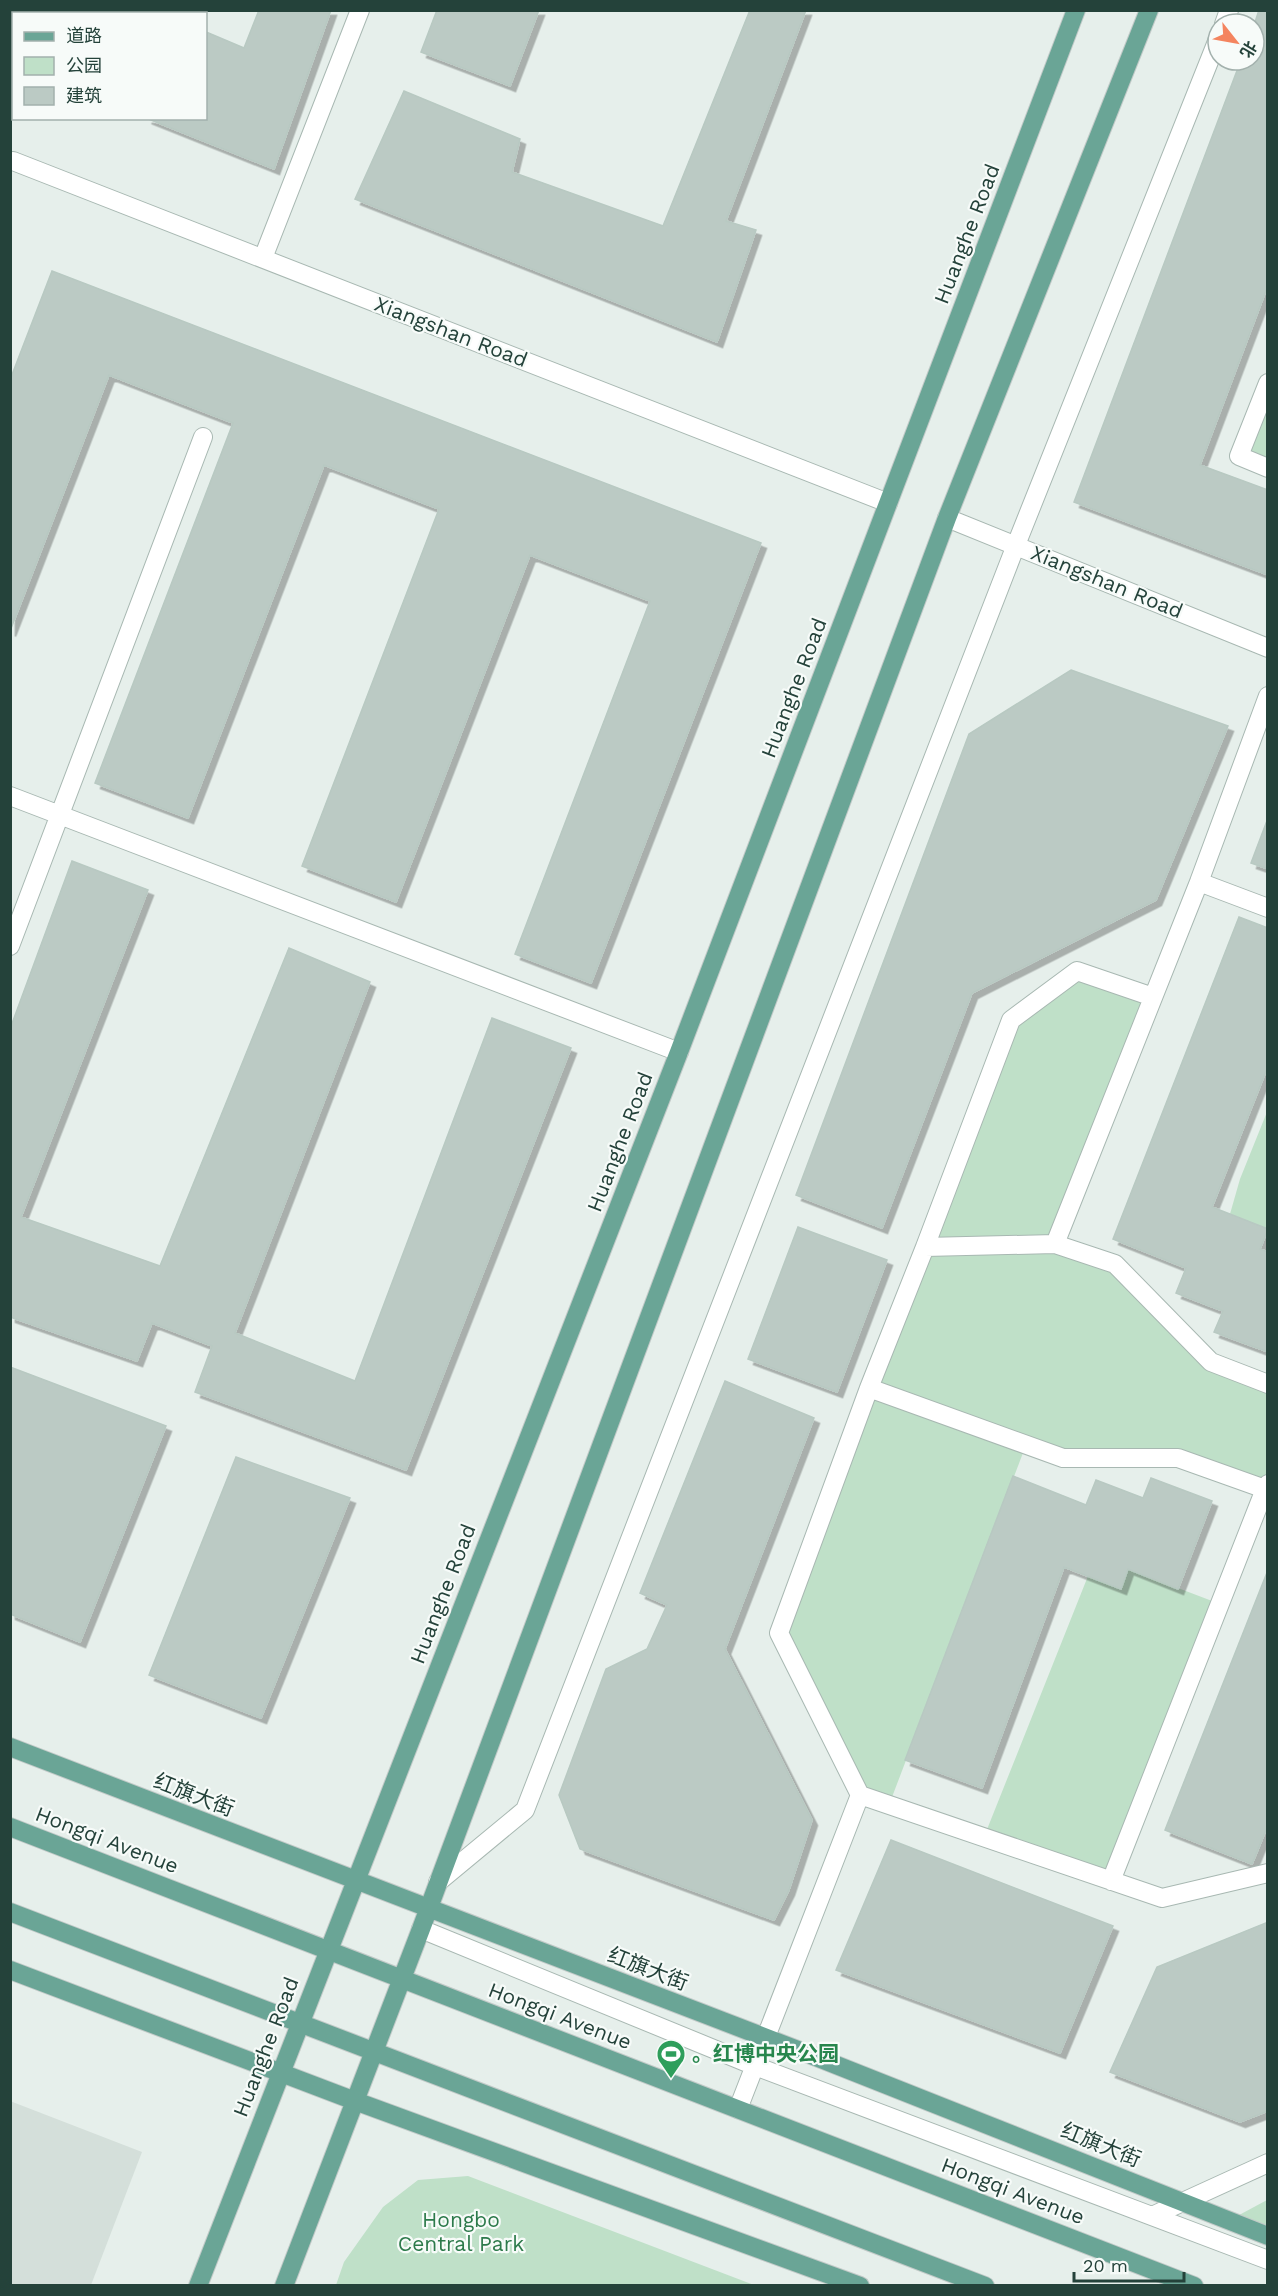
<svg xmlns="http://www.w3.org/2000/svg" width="1278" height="2296" viewBox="0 0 1278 2296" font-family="'Work Sans','Noto Sans SC',sans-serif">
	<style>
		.built { fill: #d4dfda }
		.green { fill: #bfe0c8 }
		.building { fill: #bbcac4; stroke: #b8c9c2; stroke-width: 1.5; filter: url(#shadow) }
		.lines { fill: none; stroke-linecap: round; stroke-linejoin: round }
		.service-casing { stroke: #a8b8b2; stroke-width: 20 }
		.tertiary-casing { stroke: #a8b8b2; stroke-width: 20 }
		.primary-casing { stroke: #c2cac8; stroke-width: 20 }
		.service { stroke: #fff; stroke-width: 18 }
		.tertiary { stroke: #fff; stroke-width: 18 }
		.primary { stroke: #6aa596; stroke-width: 18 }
		.labels { text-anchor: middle; stroke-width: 4.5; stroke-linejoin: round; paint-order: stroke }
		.street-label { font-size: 21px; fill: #24423a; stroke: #f7fbf9 }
		.leisure-label { font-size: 21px; font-weight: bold; fill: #27864d; stroke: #f7fbf9; text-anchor: start }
		.park-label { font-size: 21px; fill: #2d7a4b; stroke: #f7fbf9 }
	</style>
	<defs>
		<filter id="shadow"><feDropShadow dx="5.5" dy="5.5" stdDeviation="0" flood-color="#0004"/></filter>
	</defs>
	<rect width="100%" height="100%" fill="#e6efeb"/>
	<path class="built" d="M10,2101L142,2152L91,2285H11Z"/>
	<path class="green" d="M1267,383V468L1239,456Z
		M1077,971L1153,997L1055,1244L1115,1264L1211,1362L1267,1384L1268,1484L1178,1458H1063L1026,1445L889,1805L860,1795L779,1633L1011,1020Z
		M1267,1112V1229L1230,1214L1240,1179Z
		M1128,1569L1220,1604L1111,1881L984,1837L1088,1576L1120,1589Z
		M468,2176L754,2285H336L344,2262L383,2207L418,2180Z
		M1267,2200V2237L1228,2221Z"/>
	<path class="building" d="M70,10H153L161,14H71Z
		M259,10H331L274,169L146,118H206V32L244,48Z
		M437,10H539L510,86L421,52Z
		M750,10H806L726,221L756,230L717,342L355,199L404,91L520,139L512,172L663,226Z
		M1259,10H1268V285L1200,465L1268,490V575L1074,502L1241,60H1254V25Z
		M52,271L761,543L591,983L515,954L650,601L530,555L396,902L302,866L439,509L324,465L188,818L95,783L233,423L109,375L10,631V380Z
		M1071,670L1228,726L1156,900L972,993L882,1228L796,1195L969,734Z
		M1268,818V869L1251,863Z
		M72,861L148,890L21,1217L160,1266L289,948L370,982L235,1333L355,1381L492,1018L571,1048L406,1470L195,1392L212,1346L152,1323L137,1361L10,1317V1029Z
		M1239,917L1268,928V1066L1212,1207L1268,1229L1260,1249L1268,1252V1352L1214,1332L1223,1311L1176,1293L1186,1268L1113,1239Z
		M798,1227L887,1260L837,1392L748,1359Z
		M10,1367L166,1426L80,1642L10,1614Z
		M725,1381L814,1418L725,1649L812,1820L789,1890L774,1920L580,1849L559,1795L606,1669L647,1649L667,1605L640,1593Z
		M236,1457L350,1498L261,1718L149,1675Z
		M1013,1476L1086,1505L1096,1480L1143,1498L1151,1478L1212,1501L1178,1589L1128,1569L1121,1589L1064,1567L982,1788L905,1760Z
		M1268,1570V1825L1252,1864L1165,1830Z
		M891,1840L1113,1926L1060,2053L836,1970Z
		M1268,1922V2111L1240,2122L1110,2072L1157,1967Z"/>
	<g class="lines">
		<g class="service-casing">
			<path id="service" d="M1224,24L1229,10
				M263,258L360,10
				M1268,383L1239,456L1268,468
				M1268,696L1199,882L1055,1244L925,1247L869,1388L1063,1458H1178L1265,1489L1268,1484
				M10,796L679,1052
				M1199,882L1268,908
				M10,946L203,437
				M1055,1244L1115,1264L1211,1362L1268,1384
				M925,1247L1011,1020L1077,971L1153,997
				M860,1795L1162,1898L1268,1873
				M1111,1881L1265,1489
				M438,1882L525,1810L1016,545L1218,39
				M421,1929L755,2066L1268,2260
				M738,2109L860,1795L779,1633L869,1388
				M1152,2216L1268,2163"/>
		</g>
		<g class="tertiary-casing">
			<path id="tertiary" d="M13,161L888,503
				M947,518L1268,648"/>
		</g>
		<g class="primary-casing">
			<path id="primary" d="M10,1747L816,2057L1268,2236
				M10,1827L1194,2286
				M10,1912L985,2286
				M10,1970L355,2101L860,2286
				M198,2286L679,1052L1076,10
				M284,2286L421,1929L947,518L1149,10"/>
		</g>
		<use href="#service" class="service"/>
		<use href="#tertiary" class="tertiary"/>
		<use href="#primary" class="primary"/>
	</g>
	<defs>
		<g id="stadium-pin" transform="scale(1.5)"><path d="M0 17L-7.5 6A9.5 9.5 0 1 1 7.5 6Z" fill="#2e9e5b" stroke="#f7fbf9"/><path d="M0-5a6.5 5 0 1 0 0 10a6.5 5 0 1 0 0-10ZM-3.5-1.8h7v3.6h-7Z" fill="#fff"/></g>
	</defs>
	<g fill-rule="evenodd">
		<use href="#stadium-pin" x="671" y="2054"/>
	</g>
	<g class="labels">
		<g class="street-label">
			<text transform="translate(967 234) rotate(-69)" y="7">Huanghe Road</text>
			<text transform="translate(451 332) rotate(21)" y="7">Xiangshan Road</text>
			<text transform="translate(1107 582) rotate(22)" y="7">Xiangshan Road</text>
			<text transform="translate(794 688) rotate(-69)" y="7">Huanghe Road</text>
			<text transform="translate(620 1142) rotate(-69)" y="7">Huanghe Road</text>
			<text transform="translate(443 1594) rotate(-69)" y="7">Huanghe Road</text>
			<text transform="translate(194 1795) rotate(21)" y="7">红旗大街</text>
			<text transform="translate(107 1840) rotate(21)" y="7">Hongqi Avenue</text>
			<text transform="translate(648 1969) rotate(21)" y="7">红旗大街</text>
			<text transform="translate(560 2016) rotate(21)" y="7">Hongqi Avenue</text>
			<text transform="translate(266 2047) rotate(-69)" y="7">Huanghe Road</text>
			<text transform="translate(1101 2145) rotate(22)" y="7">红旗大街</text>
			<text transform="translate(1013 2191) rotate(21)" y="7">Hongqi Avenue</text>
		</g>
		<g class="leisure-label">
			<text x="692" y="2061">。红博中央公园</text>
		</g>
		<g class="park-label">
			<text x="461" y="2227">Hongbo<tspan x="461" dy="24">Central Park</tspan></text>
		</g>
	</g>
	<rect width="1278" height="2296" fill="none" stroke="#24423a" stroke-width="24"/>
	<rect x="12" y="12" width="195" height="108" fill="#f7fbf9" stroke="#a3b1ad" stroke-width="1.5"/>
	<rect x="24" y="32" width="30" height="9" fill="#6aa596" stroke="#a3b1ad" stroke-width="1.5"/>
	<text x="66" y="42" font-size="18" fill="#24423a">道路</text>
	<rect x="24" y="57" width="30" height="18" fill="#bfe0c8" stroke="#a3b1ad" stroke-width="1.5"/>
	<text x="66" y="72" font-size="18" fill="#24423a">公园</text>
	<rect x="24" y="87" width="30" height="18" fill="#bbcac4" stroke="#a3b1ad" stroke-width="1.5"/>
	<text x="66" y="102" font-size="18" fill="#24423a">建筑</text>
	<g transform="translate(1236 42) rotate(121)"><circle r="28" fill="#f7fbf9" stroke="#a3b1ad" stroke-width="1.5"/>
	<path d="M0-4.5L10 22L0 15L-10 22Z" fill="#f4845f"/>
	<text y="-9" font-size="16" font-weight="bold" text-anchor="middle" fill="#24423a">北</text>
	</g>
	<path d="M1074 2272v9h110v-9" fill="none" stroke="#24423a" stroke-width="3"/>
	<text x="1083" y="2272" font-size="18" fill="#24423a" stroke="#f7fbf9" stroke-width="4.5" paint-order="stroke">20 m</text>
</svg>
